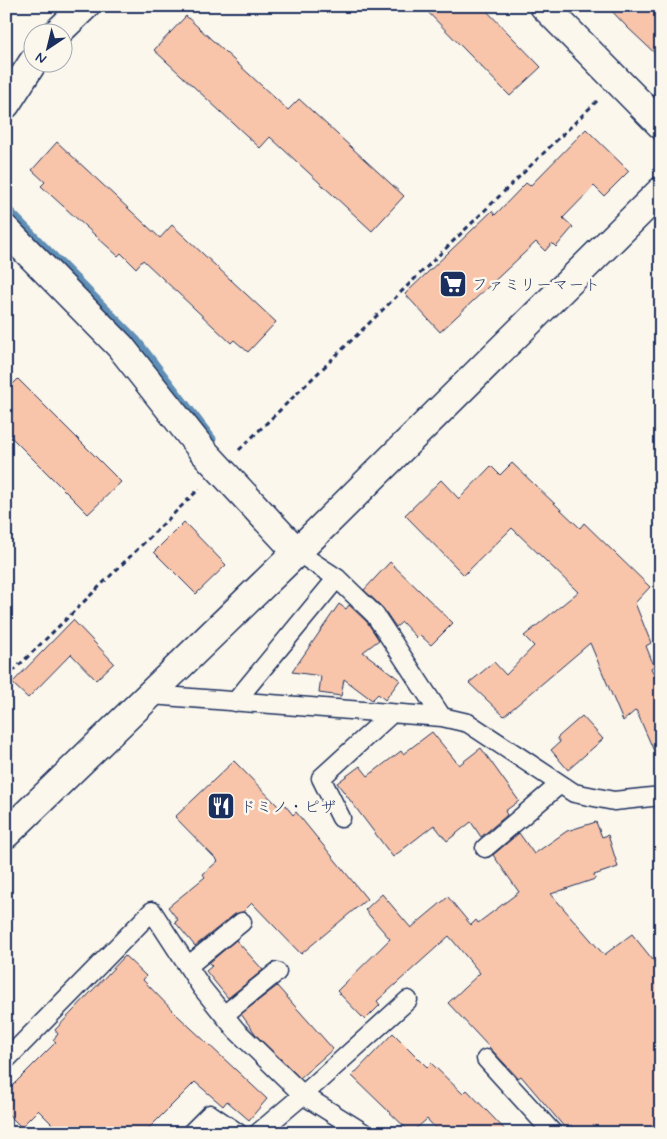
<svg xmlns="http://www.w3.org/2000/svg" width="667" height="1139" viewBox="0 0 667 1139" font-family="Mynerve,'Klee One',sans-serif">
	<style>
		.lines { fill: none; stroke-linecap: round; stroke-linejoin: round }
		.stream { stroke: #618fb6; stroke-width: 9 }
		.building { fill: #f9c5aa; stroke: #1b2f5e }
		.service-casing { stroke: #1b2f5e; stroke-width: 21 }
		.minor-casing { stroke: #1b2f5e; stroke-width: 31 }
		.tertiary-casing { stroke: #1b2f5e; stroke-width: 31 }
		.path { stroke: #1b2f5e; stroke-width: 3; stroke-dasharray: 5 4; stroke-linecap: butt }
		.service { stroke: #fbf7ec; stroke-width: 18 }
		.minor { stroke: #fbf7ec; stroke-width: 28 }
		.tertiary { stroke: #fbf7ec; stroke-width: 28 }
		.labels { text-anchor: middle; stroke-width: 5; stroke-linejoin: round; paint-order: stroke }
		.poi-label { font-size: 16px; fill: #1b2f5e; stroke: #fbf7ec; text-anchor: start }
	</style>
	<rect width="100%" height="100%" fill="#fbf7ec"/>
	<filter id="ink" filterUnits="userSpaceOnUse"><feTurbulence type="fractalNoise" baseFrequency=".02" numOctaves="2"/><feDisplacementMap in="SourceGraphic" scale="10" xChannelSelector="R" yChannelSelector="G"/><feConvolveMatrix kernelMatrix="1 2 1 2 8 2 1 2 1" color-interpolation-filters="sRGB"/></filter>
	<g filter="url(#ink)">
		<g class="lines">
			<path class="stream" d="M6,208L137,341L212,439"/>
		</g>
		<path class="building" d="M422,6H482L541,67L510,96Z
			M607,6H661V59L627,27Z
			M186,16L288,110L299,99L404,196L372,231L270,137L260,148L154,50Z
			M586,129L629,171L604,196L594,186L563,218L573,227L556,247L552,243L545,251L536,242L440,332L405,294L492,211L495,215L526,183L530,186Z
			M57,142L160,238L172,225L276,322L248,352L234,340L231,343L143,260L136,268L121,253L118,256L41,186L45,182L32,170Z
			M18,379L121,482L88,514L6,432V391Z
			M512,463L580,528L584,523L650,587L635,603L651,643L646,646L654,666L651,668L661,692V767L636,710L623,721L590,643L504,716L469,683L494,662L506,675L534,646L524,636L578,592L512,528L464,575L405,515L441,480L459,499L491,466L500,475Z
			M184,522L226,565L196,594L154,552Z
			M390,562L453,623L431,645L420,635L417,638L402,622L396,627L383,608L364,590Z
			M339,604L346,609L349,605L367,622L379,640L363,652L400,680L385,700L378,694L372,700L344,679L341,696L319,693L321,676L292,672Z
			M73,620L114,663L96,680L71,654L28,698L12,683Z
			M582,716L603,739L568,770L551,750L560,742L557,738Z
			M432,732L459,765L481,748L519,801L505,811L507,815L481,837L471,822L447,841L434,825L393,857L337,783L360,766L368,776L401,751L403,754Z
			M234,761L280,808L285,805L293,815L296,812L367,899L301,954L252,903L243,912L235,914L195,946L175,922L178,920L168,907L205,877L203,874L218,861L175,817Z
			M596,822L602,837L608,835L618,867L594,875L595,879L551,894L604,955L632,934L661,970V1133H579L571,1125L566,1129L521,1076L518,1078L448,1003L480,973L449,936L377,1001L380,1005L365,1020L337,991L390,939L365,910L382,894L411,928L448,897L471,925L476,920L478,923L519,892L493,855L519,833L534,854L567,831Z
			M236,940L263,970L228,998L206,971L212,966L209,963Z
			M125,956L146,976L143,980L177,1015L267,1099L249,1120L227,1101L223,1106L195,1082L144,1133H61L38,1110L21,1127L6,1112V1092L56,1042L53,1040L58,1034L55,1030Z
			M277,986L333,1049L300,1078L257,1036L241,1014Z
			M393,1033L427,1067L431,1063L463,1094L467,1090L508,1133H440L427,1119L411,1133L352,1076Z"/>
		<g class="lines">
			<g class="service-casing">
				<path id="service" d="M297,552L337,578L375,615L442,717L468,723L574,793L614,801L661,796
					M151,695L442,717
					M235,702L337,578
					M341,818L321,778L391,714
					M485,848L560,784
					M188,966L242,922
					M224,1015L277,972
					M486,1059L553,1133
					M6,1060L152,911L202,988L236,1030L303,1095L364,1133
					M191,1133L210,1114L238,1133
					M258,1133L303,1095L408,1000"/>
			</g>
			<g class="minor-casing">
				<path id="minor" d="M544,6L661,125
					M58,32L85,6
					M6,104L33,62
					M6,230L120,346L203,451L297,552"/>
			</g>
			<g class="tertiary-casing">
				<path id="tertiary" d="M6,834L297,552L661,191"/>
			</g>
			<path class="path" d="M239,450L598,100
				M6,678L199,489"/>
			<use href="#service" class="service"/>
			<use href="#minor" class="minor"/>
			<use href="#tertiary" class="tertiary"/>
		</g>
	</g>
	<defs>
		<g id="supermarket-square" transform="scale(1.4375)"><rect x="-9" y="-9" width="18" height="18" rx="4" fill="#1b2f5e" stroke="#fbf7ec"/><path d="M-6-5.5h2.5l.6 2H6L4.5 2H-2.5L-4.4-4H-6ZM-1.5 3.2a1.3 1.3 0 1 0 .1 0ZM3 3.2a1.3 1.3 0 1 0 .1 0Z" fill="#fff"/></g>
		<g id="restaurant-square" transform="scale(1.4375)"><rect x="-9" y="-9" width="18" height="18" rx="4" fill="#1b2f5e" stroke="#fbf7ec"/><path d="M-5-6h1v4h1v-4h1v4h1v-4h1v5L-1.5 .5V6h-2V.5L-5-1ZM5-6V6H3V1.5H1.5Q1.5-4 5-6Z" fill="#fff"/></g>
	</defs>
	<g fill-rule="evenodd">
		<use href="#supermarket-square" x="453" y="284"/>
		<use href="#restaurant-square" x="221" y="806"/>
	</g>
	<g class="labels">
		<g class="poi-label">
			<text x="472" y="290">ファミリーマート</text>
			<text x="240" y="812">ドミノ・ピザ</text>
		</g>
	</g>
	<rect width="667" height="1139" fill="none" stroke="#fbf7ec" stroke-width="25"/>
	<rect x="12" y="12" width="642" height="1114" fill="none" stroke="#1b2f5e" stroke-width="2" filter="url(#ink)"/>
	<g transform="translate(48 48) rotate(215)"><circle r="24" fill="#fbf7ec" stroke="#a1a7b3"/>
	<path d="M0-4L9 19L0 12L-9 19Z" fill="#1b2f5e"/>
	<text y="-8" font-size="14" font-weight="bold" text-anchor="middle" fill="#1b2f5e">N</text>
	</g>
</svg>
